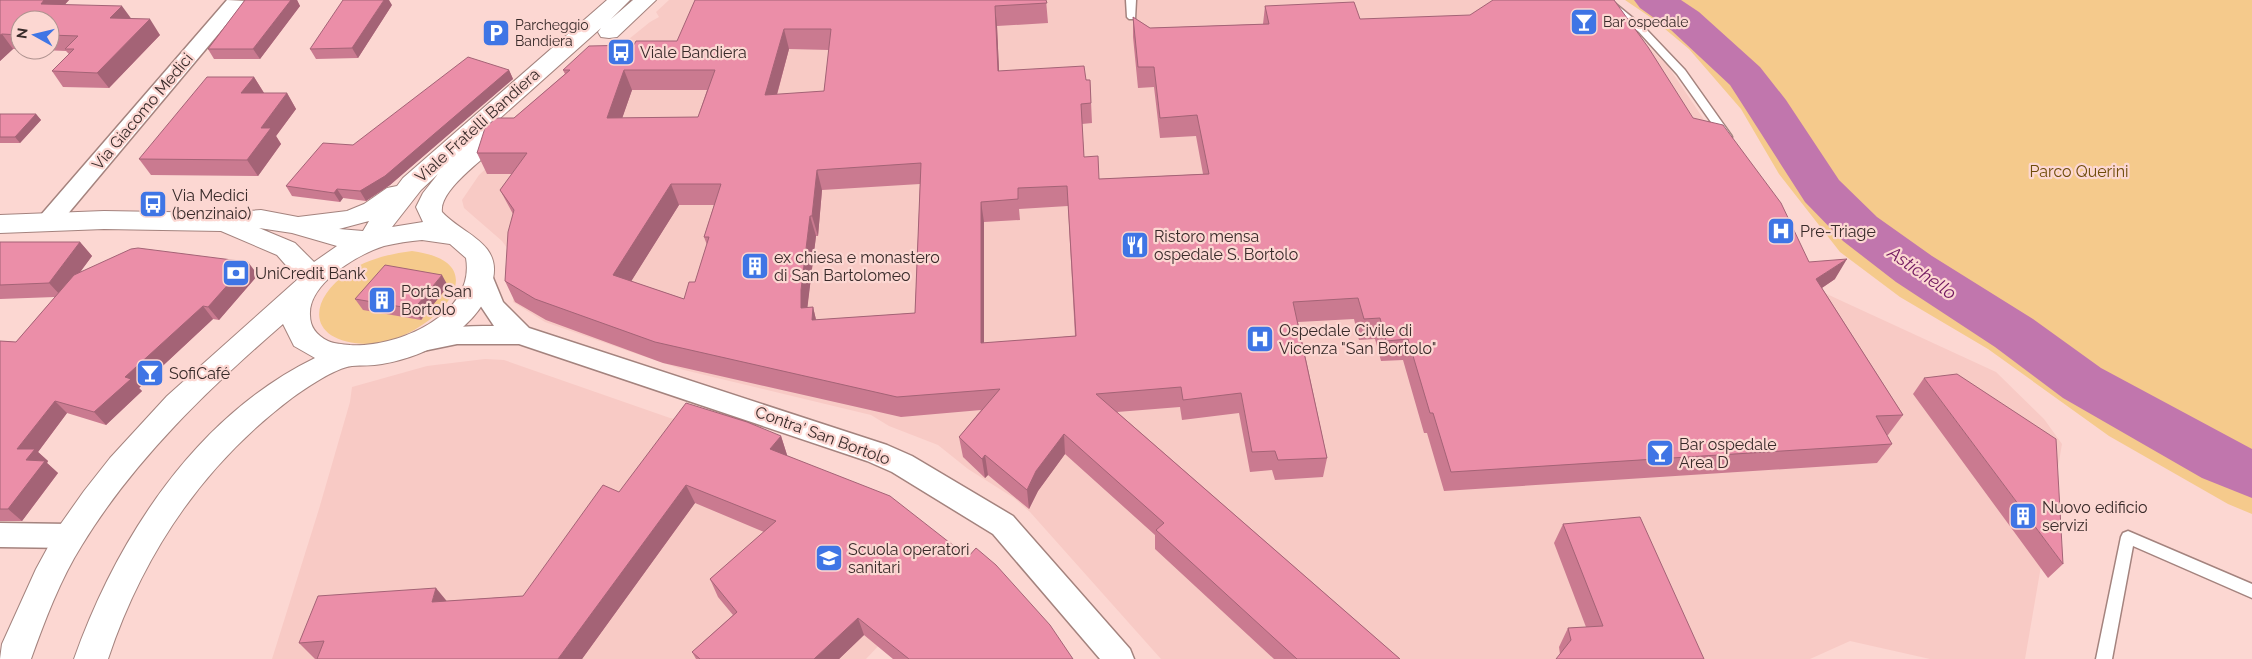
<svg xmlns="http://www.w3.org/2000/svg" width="2252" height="659" viewBox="0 0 2252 659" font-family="Raleway,sans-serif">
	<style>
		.built { fill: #f8cac5 }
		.green { fill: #f5ca8c }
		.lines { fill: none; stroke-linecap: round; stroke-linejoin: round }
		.river { fill: #c176ad; fill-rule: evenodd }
		.service-casing { stroke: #a4837e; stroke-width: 3 }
		.minor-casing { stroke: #a4837e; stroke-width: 3 }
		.secondary-casing { stroke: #a4837e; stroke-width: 2 }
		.service { fill: #fff; fill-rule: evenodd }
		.minor { fill: #fff; fill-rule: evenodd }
		.secondary { fill: #fff; fill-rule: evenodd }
		.wall { fill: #ca7a90; fill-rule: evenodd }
		.shaded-wall { fill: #a46376 }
		.building { fill: #eb8ea8; stroke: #a46376; fill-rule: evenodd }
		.labels { text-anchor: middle; stroke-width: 4.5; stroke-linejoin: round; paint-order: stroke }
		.far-poi-label { font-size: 14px; fill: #392b2a; stroke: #fcd7d2; text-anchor: start }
		.poi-label { font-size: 16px; fill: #392b2a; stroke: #fcd7d2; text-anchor: start }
		.street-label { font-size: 16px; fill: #392b2a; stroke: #fcd7d2 }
		.park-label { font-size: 16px; fill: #6f4c0b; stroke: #fcd7d2 }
		.water-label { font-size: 18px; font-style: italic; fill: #70165f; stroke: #fcd7d2 }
	</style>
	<rect width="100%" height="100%" fill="#fcd7d2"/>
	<path class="built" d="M669,0H1600L1668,66L1818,290L1996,372L2044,419L2062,444L2025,659H1930L1850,641L1810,659H1161L1030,512L1014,498L968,469L938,445L889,426L871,415L684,370L634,353L545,322L513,302L514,266L510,252L502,241L464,208L462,200L479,175L598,64L650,22L659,17L656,12Z
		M485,359L504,360L670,418L694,422L754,441L787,455L907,509L915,520L938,537L952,542L946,554L957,563L866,659H272L319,509L350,402L352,387L427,366Z"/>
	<path class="green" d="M1625,0H2252V514L2228,504L2109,436L1988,349L1900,297L1840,252L1779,174L1741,109L1689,49L1653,19Z
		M412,251C509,264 423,344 368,344C310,343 304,304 348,272C367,259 390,254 412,251Z"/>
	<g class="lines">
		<path class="river" d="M1634,0H1681L1699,12L1760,67L1786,100L1839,180L1877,217L1932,256L2033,319L2101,368L2252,449V498L2202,478L2063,398L1995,347L1896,282L1843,241L1805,202L1730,85L1671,30L1640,8Z"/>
		<g class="service-casing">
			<path id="service" d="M1126,0H1136L1135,19H1129L1127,17Z
				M1600,0H1611L1645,28L1685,70L1731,135L1732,137L1731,139H1723L1677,74L1639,32Z
				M2128,531L2252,584V598L2133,546L2112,659H2096L2121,537L2123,533Z"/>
		</g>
		<g class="minor-casing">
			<path id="minor" d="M227,0L246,1L56,228L48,230L40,228L36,222L40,216Z
				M481,265L489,268L503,302L529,328L887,445L912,456L1013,516L1130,649L1134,659H1100L993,534L892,472L867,461L519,344H457L418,352L409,350L405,343L409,336C437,327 465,326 494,326L478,302L469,274L473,268Z
				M0,523L70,524L80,527L84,536L80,545L70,548L0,547Z"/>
		</g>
		<g class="secondary-casing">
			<path id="secondary" d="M607,0H630L611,19L633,0H656L617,37L609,38L601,37L598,32L601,28L498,120L505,119L513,121L517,126C503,147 438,186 442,212C462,234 501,242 493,279C482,328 426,357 382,364C372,366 362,365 352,366C335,368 306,388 292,398C203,465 143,554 108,659H74C117,538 196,416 315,358L294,346L283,324C208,389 134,460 82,545C60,580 45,620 31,659H0L2,644L36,569L60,525L84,491L110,458L167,396L298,279L277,255L221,231L104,229L0,233V215L104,211L223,213L261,210L298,217L347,211L364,204L387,188L397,186L403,178ZM438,174L423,193L416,207L423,222L392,227L421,190ZM369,221L363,231L339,229ZM259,228L292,233L337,246L314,262L295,243ZM422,240L450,244L466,258C476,315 396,348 350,345C342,344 334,344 328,341C316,335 310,327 310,315C308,283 359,254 384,246C397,243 409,241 422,240Z"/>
		</g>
		<use href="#service" class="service"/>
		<use href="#minor" class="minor"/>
		<use href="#secondary" class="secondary"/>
	</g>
	<path class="wall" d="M0,0H69L65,4L131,19L160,35L109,88L63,87L52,71L69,54L66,51L42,50H50V20H20V49H13L0,61Z
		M245,0H297L300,6L260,59H214L208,49Z
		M1046,0L1048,23L997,26L999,71L1090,80L1092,123L1082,124L1084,157L1099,179L1203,174L1196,136L1160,138L1154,87L1138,88L1133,37V17L1150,28L1263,24L1265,6L1360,19L1693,118L1809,262L1835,279L1822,288L1903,415L1888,435H1887L1892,444L1877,463L1444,491L1427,433H1424L1403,360L1381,361L1375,339L1359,340L1354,319L1298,322L1327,458L1323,477L1275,480L1272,470L1250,472L1239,413L1182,420L1180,407L1117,412L1400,659H1274L1155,549V535L1065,454L1038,491L1029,509L988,475L985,478L963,457L959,437L981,410L901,417L663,363L546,320L515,302L505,281L513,214L500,190L512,174H487L477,153L514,118L565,74L563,70L634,45L677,41ZM789,49L829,50L824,91L777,95ZM632,90H707L698,117L622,118ZM920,184L915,313L816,320L813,307L807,308L816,236H818L822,190ZM679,205H714L704,237L707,245L695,282L684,299L631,281ZM1068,206L1075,336L984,343V222L1020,220L1019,209Z
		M392,5L358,58L316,59L310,49Z
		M509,70L513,79L390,185L366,201L343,198L340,202L292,196L286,186L353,145Z
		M254,77L264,93H287L296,109L276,136L281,144L258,176L151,175L139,159Z
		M0,114H36L41,120L20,143H0Z
		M0,242H80L92,256L79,273L258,275L219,320L213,319L139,388L142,391L106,425L67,413L38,452L48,461L47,463L58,473L22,521H0V341L16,342L55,297L0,299Z
		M448,286L421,320L363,310L355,299Z
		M1924,378L2063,564L2048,578L1913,394Z
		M781,436L787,455H786L1073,659H893L864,635L839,659H696L692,652L733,615L718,597L710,579L764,532L695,503L582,659H315L299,643L447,601L523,596L619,492Z
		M1563,524L1704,659L1560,654L1559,647L1568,628L1586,627L1554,543Z"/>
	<path class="shaded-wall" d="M44,0H69L52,19L41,4Z
		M291,0H297L300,6L260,59L253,49Z
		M384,0H389L392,5L358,58L352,48Z
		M122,6L133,21L110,18Z
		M995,6L997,26L1000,92L998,71Z
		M150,19L160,35L109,88L97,73Z
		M784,29L789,49L771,116L765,95Z
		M2,34L13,49L0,61V35Z
		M509,70L513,79L390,185L366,201L360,191Z
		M624,70L632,90L615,139L607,118Z
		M254,77L264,93H241Z
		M287,93L296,109L276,136L281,144L258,176L247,160L261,128Z
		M36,114L41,120L20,143L15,137Z
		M817,170L822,190L818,236L812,216Z
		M671,184L679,205L622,296L613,275Z
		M337,189L343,198L340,202L334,193Z
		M981,202L984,222V363L981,343Z
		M810,216L816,236L807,311L801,308V290Z
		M80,242L92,256L62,297L49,283Z
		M1847,259L1835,279L1804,300L1816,279Z
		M248,262L258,275L219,320L208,307Z
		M442,275L448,286L421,320L414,309Z
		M203,306L213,319L139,388L142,391L106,425L94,412L125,377Z
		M813,307L818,328L812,320Z
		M55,401L67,413L38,452L48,461L47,463L58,473L22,521L8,509L26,460L17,449Z
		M1064,434L1065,454L1038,491L1029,509L1027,490L1036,471Z
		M781,436L787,455L777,468L770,449Z
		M985,455L988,475L985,478L982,459Z
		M686,485L695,503L582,659H558Z
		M436,588L450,605L432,602Z
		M858,618L864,635L839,659H814Z"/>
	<path class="building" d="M0,0H44L41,4L122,6L110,18L150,19L97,73L52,71L74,49H65L78,36L50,35V20H20V35L2,34L0,35Z
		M245,0H291L253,49H208Z
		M343,0H384L352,48L310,49Z
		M695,0H1046L1047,3L995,6L998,71L1084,66L1086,80H1090L1091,103L1081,104L1084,157L1098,156L1099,179L1209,174L1197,115L1160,118L1154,67H1138L1133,17L1150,28L1269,24L1265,6L1354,2L1360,19L1470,15L1493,0H1614L1648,47L1693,118L1723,125L1781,203L1809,262L1847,259L1816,279L1903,415L1876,416L1892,444L1451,472L1433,413H1430L1408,339L1386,341L1380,318L1364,319L1358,298L1293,302L1327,458L1278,460L1275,451L1252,452L1241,393L1183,400L1181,387L1096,394L1400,659H1297L1156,530L1164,523L1064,434L1036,471L1027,490L985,455L982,459L959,437L1000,389L897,397L655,342L535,299L505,281L508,232L514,210L500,190L527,153H477L485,128L496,118H514L570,70H563L589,46L634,45L636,41H677ZM784,29H831L824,91L765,95ZM624,70H715L698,117L607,118ZM921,163L915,313L812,320L813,307L801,308V290L810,216H812L817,170ZM671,184H721L704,237H709L695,282H689L684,299L613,275ZM1067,186L1076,336L981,343V202L1018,199V188Z
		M468,57L509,70L385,176L360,191L337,189L334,193L286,186L323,143L353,145Z
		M207,77H254L241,93H287L261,128H271L247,160L139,159Z
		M0,114H36L15,137H0Z
		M0,242H80L49,283L0,285Z
		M138,248L248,262L208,307L203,306L125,377L131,379L94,412L55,401L17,449H35L26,460L45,461L8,509H0V341L16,342L74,275L131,249Z
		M385,265L442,275L414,309L355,299Z
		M1957,374L2056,439L2063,564L1924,378Z
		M686,403L747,422L781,436L770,449L890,496L968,557L976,548L996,565L1050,625L1073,659H909L858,618L814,659H700L692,652L737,612L710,579L776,521L686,485L558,659H317L324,641L299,643L318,596L436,588L432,602L523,596L603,485L619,492Z
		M1640,517L1704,659H1556L1571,640L1568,628L1603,626L1563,524Z"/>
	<defs>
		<g id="bar-square" transform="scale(1.4375)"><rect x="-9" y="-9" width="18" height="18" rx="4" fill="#3f75e5" stroke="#fcd7d2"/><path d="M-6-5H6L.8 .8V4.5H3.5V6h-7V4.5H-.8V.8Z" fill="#fff"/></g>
		<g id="parking-square" transform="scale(1.4375)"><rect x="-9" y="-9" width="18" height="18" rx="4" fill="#3f75e5" stroke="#fcd7d2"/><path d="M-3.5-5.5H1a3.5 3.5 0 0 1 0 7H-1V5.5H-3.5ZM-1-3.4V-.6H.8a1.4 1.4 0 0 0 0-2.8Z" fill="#fff"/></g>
		<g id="bus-square" transform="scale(1.4375)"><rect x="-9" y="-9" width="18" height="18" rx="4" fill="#3f75e5" stroke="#fcd7d2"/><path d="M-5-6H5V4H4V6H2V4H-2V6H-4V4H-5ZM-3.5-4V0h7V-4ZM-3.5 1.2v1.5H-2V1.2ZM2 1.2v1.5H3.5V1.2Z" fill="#fff"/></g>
		<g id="hospital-square" transform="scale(1.4375)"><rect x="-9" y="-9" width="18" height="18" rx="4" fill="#3f75e5" stroke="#fcd7d2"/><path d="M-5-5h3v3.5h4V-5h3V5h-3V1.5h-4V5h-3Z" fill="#fff"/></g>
		<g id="restaurant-square" transform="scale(1.4375)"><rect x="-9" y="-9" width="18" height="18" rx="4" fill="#3f75e5" stroke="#fcd7d2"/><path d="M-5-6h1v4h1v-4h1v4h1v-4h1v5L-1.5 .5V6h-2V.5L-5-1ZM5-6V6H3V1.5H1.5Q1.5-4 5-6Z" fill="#fff"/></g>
		<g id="building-square" transform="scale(1.4375)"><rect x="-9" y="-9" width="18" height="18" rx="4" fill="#3f75e5" stroke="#fcd7d2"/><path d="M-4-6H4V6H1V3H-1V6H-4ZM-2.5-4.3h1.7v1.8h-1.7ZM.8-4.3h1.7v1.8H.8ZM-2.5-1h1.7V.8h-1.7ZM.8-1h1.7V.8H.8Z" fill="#fff"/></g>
		<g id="bank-square" transform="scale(1.4375)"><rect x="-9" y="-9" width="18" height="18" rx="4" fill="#3f75e5" stroke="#fcd7d2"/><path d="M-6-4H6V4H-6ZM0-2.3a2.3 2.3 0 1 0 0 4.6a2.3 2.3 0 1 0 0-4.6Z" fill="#fff"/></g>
		<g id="school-square" transform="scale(1.4375)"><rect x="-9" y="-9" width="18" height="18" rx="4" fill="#3f75e5" stroke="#fcd7d2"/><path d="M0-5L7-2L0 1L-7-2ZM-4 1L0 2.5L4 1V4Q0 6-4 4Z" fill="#fff"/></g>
	</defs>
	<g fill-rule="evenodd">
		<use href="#bar-square" x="1584" y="22"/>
		<use href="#parking-square" x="496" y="33"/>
		<use href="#bus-square" x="621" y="52"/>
		<use href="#bus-square" x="153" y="204"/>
		<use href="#hospital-square" x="1781" y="231"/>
		<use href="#restaurant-square" x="1135" y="245"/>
		<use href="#building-square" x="755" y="266"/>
		<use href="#bank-square" x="236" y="273"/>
		<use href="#building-square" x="382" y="300"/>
		<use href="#hospital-square" x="1260" y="339"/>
		<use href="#bar-square" x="150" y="373"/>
		<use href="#bar-square" x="1660" y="453"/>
		<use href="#building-square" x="2023" y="516"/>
		<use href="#school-square" x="829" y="558"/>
	</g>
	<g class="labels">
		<g class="far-poi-label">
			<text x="1603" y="27">Bar ospedale</text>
			<text x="515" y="30">Parcheggio<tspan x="515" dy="16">Bandiera</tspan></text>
		</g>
		<g class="poi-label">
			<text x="640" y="58">Viale Bandiera</text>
			<text x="172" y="201">Via Medici<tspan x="172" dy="18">(benzinaio)</tspan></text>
			<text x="1800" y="237">Pre-Triage</text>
			<text x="1154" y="242">Ristoro mensa<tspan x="1154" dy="18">ospedale S. Bortolo</tspan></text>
			<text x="774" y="263">ex chiesa e monastero<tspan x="774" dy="18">di San Bartolomeo</tspan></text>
			<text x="255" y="279">UniCredit Bank</text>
			<text x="401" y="297">Porta San<tspan x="401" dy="18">Bortolo</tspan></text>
			<text x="1279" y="336">Ospedale Civile di<tspan x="1279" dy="18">Vicenza "San Bortolo"</tspan></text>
			<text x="169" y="379">SofiCafé</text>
			<text x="1679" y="450">Bar ospedale<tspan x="1679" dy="18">Area D</tspan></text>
			<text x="2042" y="513">Nuovo edificio<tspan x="2042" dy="18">servizi</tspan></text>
			<text x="848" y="555">Scuola operatori<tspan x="848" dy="18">sanitari</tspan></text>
		</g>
		<g class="street-label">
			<text transform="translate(142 111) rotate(-50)" y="6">Via Giacomo Medici</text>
			<text transform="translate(477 125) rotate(-42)" y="6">Viale Fratelli Bandiera</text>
			<text transform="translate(823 435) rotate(20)" y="6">Contra' San Bortolo</text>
		</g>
		<g class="park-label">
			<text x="2079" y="177">Parco Querini</text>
		</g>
		<g class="water-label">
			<text transform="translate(1922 273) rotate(35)" y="6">Astichello</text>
		</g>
	</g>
	<g transform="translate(35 35) rotate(278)"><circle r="24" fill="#fcd7d2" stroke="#ae928f"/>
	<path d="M0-4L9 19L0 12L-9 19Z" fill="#3f75e5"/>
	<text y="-8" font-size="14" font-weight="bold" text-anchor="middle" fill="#392b2a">N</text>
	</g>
</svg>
